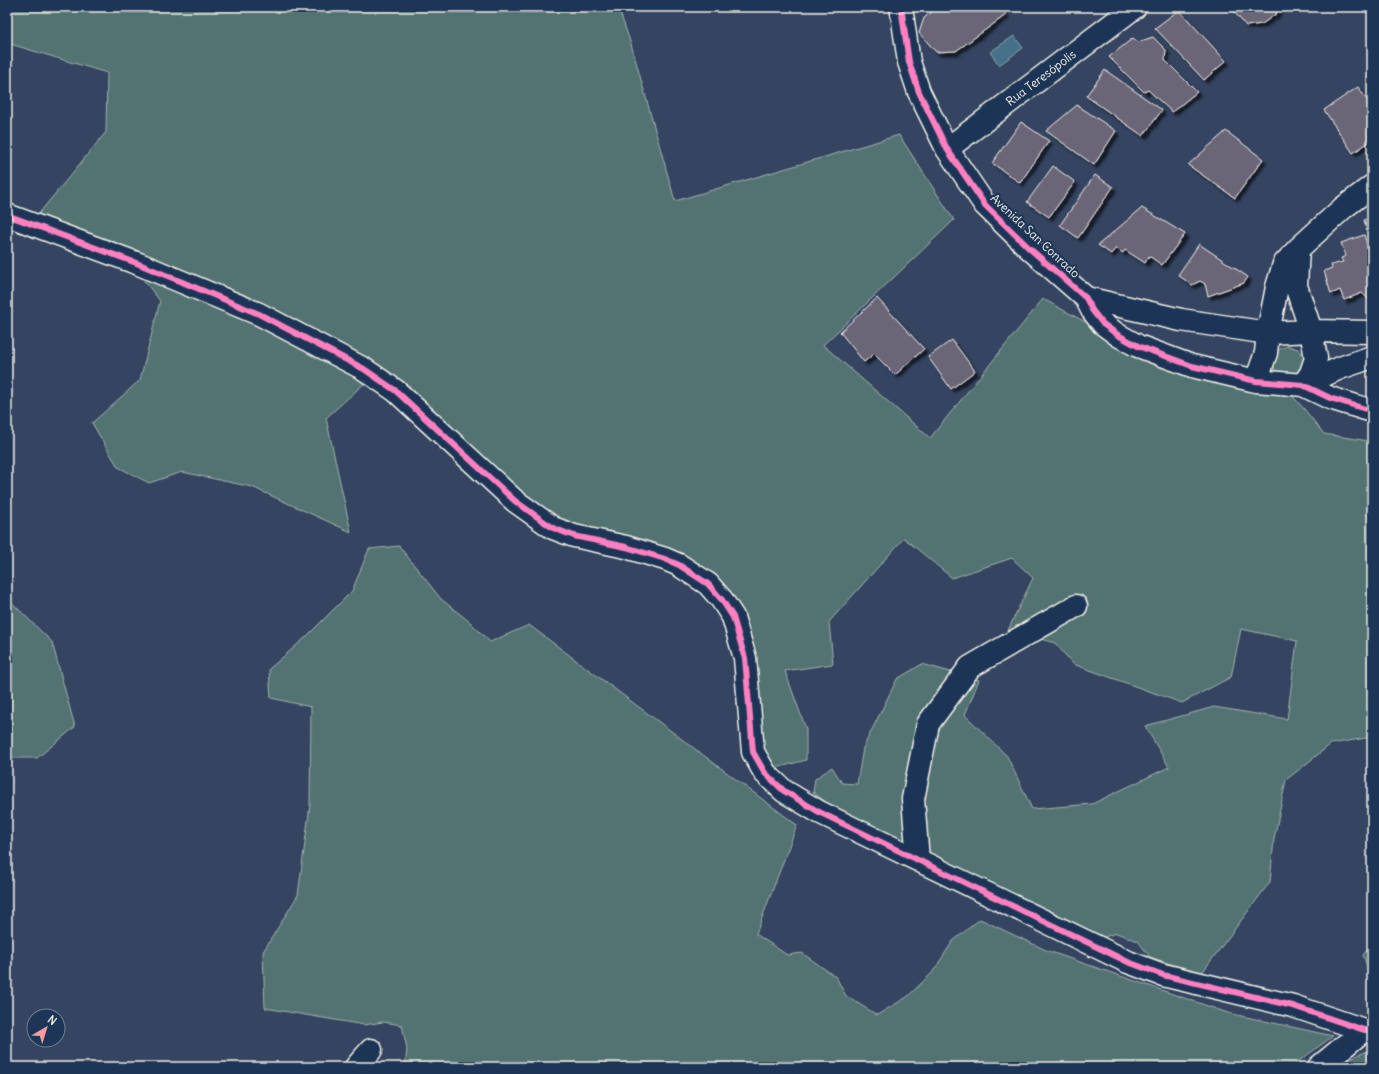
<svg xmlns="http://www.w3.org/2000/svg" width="1379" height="1074" viewBox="0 0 1379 1074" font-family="Delius,sans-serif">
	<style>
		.green { fill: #527373; stroke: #a3b2ae }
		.water { fill: #457189; stroke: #8ba4af }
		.building { fill: #6b6678; stroke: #f4f1e8; filter: url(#shadow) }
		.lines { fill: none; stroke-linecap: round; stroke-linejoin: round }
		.minor-casing { stroke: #f4f1e8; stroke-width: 25 }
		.minor { stroke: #1d3557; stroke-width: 22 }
		.cycleway-casing { stroke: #1d3557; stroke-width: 8 }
		.cycleway { stroke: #ff80c0; stroke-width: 6 }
		.labels { text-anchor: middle; stroke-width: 4; stroke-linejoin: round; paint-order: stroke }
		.street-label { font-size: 12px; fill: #f4f1e8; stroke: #1d3557 }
	</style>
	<defs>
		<filter id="shadow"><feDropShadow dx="3.5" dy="3.5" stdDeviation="1" flood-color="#0009"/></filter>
	</defs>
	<rect width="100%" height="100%" fill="#344461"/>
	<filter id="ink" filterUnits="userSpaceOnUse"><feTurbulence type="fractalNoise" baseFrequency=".025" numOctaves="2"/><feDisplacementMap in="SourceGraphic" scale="8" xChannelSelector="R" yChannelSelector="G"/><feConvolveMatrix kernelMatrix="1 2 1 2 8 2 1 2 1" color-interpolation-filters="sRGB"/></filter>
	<g filter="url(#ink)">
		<path class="green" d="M7,7H618L631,44L675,201L899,135L954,220L823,345L930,438L1043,299L1133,348L1281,383L1305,410L1324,434L1369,441L1372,447V737L1331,744L1286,780L1274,839L1270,882L1201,974L1150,957L1138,941L1116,933L1099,939L847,819L813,792L815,779L832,767L842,783L857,784L863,748L897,679L922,664L979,680L965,715L1007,756L1032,809L1092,804L1169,767L1145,726L1214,707L1287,719L1297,641L1241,629L1231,677L1182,703L1073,664L1055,643L1008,630L1033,578L1012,558L952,578L904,538L829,622L833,664L785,671L806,729V760L776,768L762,749L754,663L690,561L549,518L367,381L326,418L351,532L252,487L182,472L149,483L118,467L92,423L140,380L160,301L113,241L36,217L106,132L107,73L7,43Z
			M1288,346L1298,349L1305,358L1299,376L1278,375C1269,363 1272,349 1288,346Z
			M399,546L441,599L470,622L490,642L529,625L797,825L756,934L787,955L802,953L836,977L846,996L877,1015L907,997L932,973L953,941L980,919L1048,951L1228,1013L1333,1036L1291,1067H405L407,1049L402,1025L383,1022L364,1025L265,1008L263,952L298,895L310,805L311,707L271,698L269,669L305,638L352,591L369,549Z
			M7,598L52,642L75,727L37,758H7Z
			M1372,945V981L1363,955Z
			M1370,1050L1372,1052V1067H1335L1348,1059Z"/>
		<path class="water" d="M1014,36L1023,48L999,65L990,52Z"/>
		<path class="building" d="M938,7H1001L1006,15L956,51L936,52L919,33L924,18Z
			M1230,7H1279L1276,14L1262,24L1246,26Z
			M1179,10L1226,61L1204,80L1155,28Z
			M1153,37L1166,50L1165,60L1197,92L1172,112L1148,90L1144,92L1109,57L1133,38L1138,42Z
			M1105,70L1162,110L1143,136L1086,96Z
			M1358,87L1372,107V140L1353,153L1324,110Z
			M1077,105L1116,131L1094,165L1046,131Z
			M1021,122L1049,141L1020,183L992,163Z
			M1226,131L1263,159L1235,198L1188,165Z
			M1053,166L1075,182L1049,217L1027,202Z
			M1095,175L1113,187L1078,238L1060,225Z
			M1142,208L1185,234L1162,265L1149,256L1145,263L1125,250L1123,253L1116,248L1111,254L1098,245Z
			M1372,217V245L1364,220Z
			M1364,235L1372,258V303L1362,293L1344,300L1340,290L1331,294L1324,271L1332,268L1331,265L1343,262L1341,258L1346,256L1341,243Z
			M1199,244L1248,277L1244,283L1208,296L1205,284L1200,281L1192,285L1178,275Z
			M877,298L924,349L895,375L874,354L864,362L840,332Z
			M952,340L975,371L951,389L928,357Z"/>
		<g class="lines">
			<g class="minor-casing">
				<path id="minor" d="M901,7L909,62L919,92L947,149L985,205L1029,248L1086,298L1092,310L1103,324L1118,335L1138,346L1192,366L1256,381L1303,385L1330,398L1372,411
					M947,149L1135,7
					M7,215L139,264L259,314L364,369L396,391L515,501L553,528L574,536L626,547L665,559L679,565L708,584L722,600L733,617L745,658L753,752L765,773L784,791L819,812L1128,962L1163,975L1293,1006L1364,1030H1372
					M1298,249L1296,286L1311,331L1316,358L1311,373L1303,385
					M1086,298L1181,320L1268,333L1311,331L1372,332
					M1256,381L1266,353L1268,333L1277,287L1284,264L1298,249L1343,208L1372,186
					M1303,385L1340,368L1372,357
					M918,860L913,799L928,724L970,667L1076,606
					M356,1067L371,1050
					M1319,1067L1364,1030"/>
			</g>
			<use href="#minor" class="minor"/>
			<g class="cycleway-casing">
				<path id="cycleway" d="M901,7L909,62L919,92L947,149L985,205L1029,248L1086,298L1092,310L1103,324L1118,335L1138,346L1192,366L1256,381L1303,385L1330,398L1372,411
					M7,215L139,264L259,314L364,369L396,391L515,501L553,528L574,536L626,547L665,559L679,565L708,584L722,600L733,617L745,658L753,752L765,773L784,791L819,812L1128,962L1163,975L1293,1006L1364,1030H1372"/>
			</g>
			<use href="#cycleway" class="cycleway"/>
		</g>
	</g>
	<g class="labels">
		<g class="street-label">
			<text transform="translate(1041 78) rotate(-37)" y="4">Rua Teresópolis</text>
			<text transform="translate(1035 236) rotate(43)" y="4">Avenida San Conrado</text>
		</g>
	</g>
	<rect width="1379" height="1074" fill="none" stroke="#1d3557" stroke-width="24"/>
	<rect x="12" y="12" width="1355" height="1050" fill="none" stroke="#f4f1e8" stroke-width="1.5" filter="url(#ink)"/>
	<g transform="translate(46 1028) rotate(38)"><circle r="19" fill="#1d3557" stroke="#738091"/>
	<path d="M0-3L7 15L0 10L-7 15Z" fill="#ff9aa2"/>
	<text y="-6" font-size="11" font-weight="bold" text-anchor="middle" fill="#f4f1e8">N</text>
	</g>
</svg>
